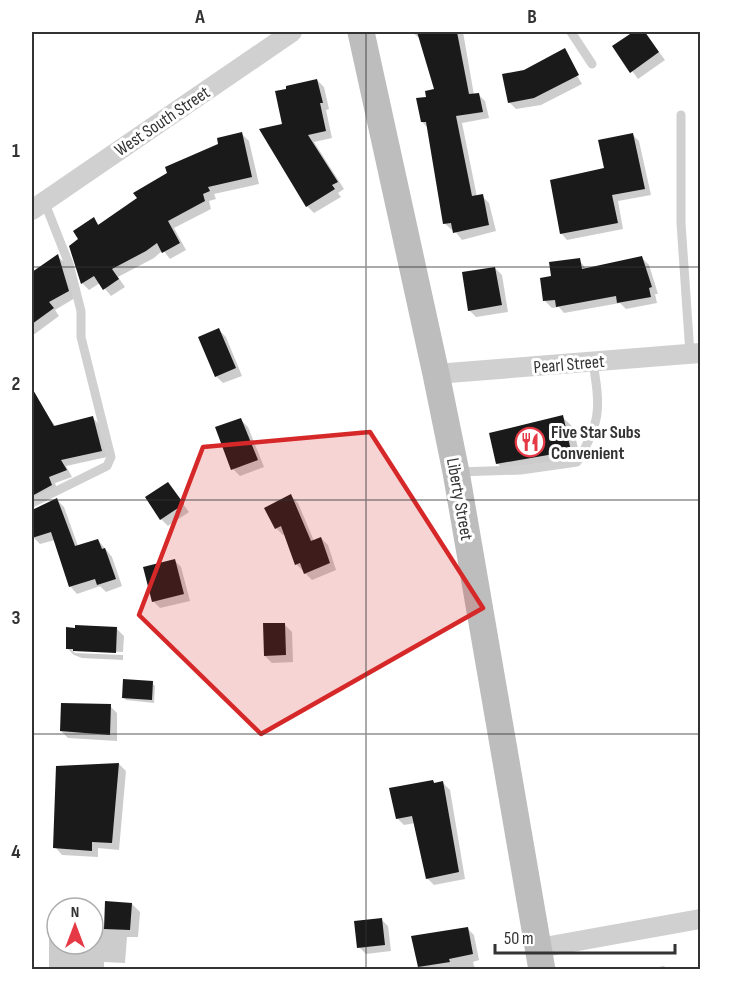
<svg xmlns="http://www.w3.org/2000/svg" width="732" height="1001" viewBox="0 0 732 1001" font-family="'Sofia Sans Condensed',sans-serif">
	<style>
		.shadow { fill: #0003 }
		.building { fill: #1a1a1a }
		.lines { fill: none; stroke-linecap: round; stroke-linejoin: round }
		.lane { stroke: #d0d0d0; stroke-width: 9 }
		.street { stroke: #d0d0d0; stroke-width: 20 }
		.secondary { stroke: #bdbdbd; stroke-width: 27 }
		.marked { fill: #d62828; fill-opacity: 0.2; stroke: #d62828; stroke-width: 4.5; stroke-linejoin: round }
		.grid { fill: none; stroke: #333; stroke-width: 1.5; stroke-opacity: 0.55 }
		.labels { text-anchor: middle; stroke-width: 6; stroke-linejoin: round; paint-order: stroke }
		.street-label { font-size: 18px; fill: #333; stroke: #fff }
		.poi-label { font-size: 18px; font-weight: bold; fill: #333; stroke: #fff; text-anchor: start }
		.neatline { fill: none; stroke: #333; stroke-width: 2 }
		.grid-label { font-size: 20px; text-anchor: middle; font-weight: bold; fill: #333 }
	</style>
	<rect width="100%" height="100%" fill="#fff"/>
	<path class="shadow" d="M412,32H463L474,95L478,94L485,101L489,118L462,123L477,197L482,196L489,203L496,231L462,240L454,230H452L444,223L428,128L422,122L427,98L436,91L420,39Z
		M635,32H644L665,60L638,79L614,46Z
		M567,59L582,84L541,105L516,109L509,102Z
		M317,80L324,87L329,109L326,110L332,138L314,142L344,189L338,193L341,197L314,213L307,206L261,130L284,125Z
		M242,134L249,141L259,184L214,194L216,199L209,201L211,209L174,228L186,250L170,259L163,250L154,258L118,277L125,287L111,296L100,283L89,290L82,283L80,239L94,219L100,226Z
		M633,135L639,141L651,195L618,201L623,229L567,240L561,233L605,169Z
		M57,256L64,262L75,298L55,310L59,316L32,336V273Z
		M642,258L649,265L658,294H655L657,303L626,309L620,303L564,313L559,307L552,308L545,301L553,278L579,260L587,270Z
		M495,268L502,275L508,312L476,317L469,310Z
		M219,330L226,337L242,376L223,383L216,376Z
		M43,409L56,427L93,418L99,424L107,457L66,466L72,477L55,483L58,492L32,499V416Z
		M562,417L573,427L581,461L508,474L497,463Z
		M241,420L248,427L264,467L240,476L233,469Z
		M168,484L189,512L168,526L161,519Z
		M291,496L298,503L314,541L321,538L328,545L336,570L312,580L296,564L285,534L283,535L276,528Z
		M57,500L64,507L78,546L98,540L112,557L122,586L106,592L100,586L77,594L70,586L55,540L40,544L33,537L32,511Z
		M174,560L181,567L190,601L160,608L153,601Z
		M285,625L292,632L293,662L272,663L265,656Z
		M117,629L124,636L123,652L72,650L75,653L123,655V660L82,658L74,655L67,648Z
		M152,683L155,686L154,703L126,700L123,697Z
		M110,706L117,713V741L68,738L61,731Z
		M119,764L126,771L119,850L98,848V857L62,855L55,847Z
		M433,781L436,785L443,783L450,790L465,879L434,885L427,878L415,823L404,825L397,818Z
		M132,904L140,912L138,937H127L125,963L104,962V970H49V927H57V944H93V926L106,927Z
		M381,919L388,926L391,951L366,954L359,947Z
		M467,928L474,935L479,960L473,962L475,970H423L420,966Z
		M664,966L668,970H643Z"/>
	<path class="building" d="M417,32H457L469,94L479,93L483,112L456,116L472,196L483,194L489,225L453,233L451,223L443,224L426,122H421L416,98L426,97L425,91L434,89Z
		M633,32H645L659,52L630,73L612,46Z
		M565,48L579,75L534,98L508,103L502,74L524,70Z
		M317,79L323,103H320L326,131L308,135L338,182L332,185L335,189L306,207L259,129L282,124L275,91L286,89V86Z
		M242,132L252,177L208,187L210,191L203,194L205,201L168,221L180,243L162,253L157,243L146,251L112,269L119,279L103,290L94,276L81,284L69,246L78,239L73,231L94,217L98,225L137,198L133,193L167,173L165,167L218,144L217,138Z
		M633,133L645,189L612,195L618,223L560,234L550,180L604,168L598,140Z
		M58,254L69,291L49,302L54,308L32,324V272Z
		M642,256L652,287L649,288L651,297L617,303L616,296L556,307L555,300L543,301L540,278L551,276L549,262L580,258L582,269Z
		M495,267L502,305L468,311L462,272Z
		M219,328L236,368L215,377L198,337Z
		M32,388L54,426L93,416L102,451L61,460L67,470L49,477L52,485L32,496Z
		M563,415L571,451L496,464L489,433Z
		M241,418L258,460L231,470L215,427Z
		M168,482L184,504L160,520L145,497Z
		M291,494L311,541L321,537L330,563L304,574L300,563L295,565L281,526L275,529L264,508Z
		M57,498L75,546L98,539L102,549L105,548L116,579L97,585L95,579L69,587L51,532L32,538V510Z
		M175,559L184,594L152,602L143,567Z
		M263,623H285L286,655L264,656Z
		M75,625L117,627L116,653L73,651V649H66V627L75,628Z
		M123,679L153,681L152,700L122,698Z
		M61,703L111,704L110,735L60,731Z
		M119,763L112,843L92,842V851L53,848L56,766Z
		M433,780L434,783L443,781L459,872L426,879L412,816L396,819L389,788Z
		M105,901L132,903L130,930L104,929Z
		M382,918L385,945L357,948L354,921Z
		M468,927L473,954L449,959L450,962L418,967L411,936Z"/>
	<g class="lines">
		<path class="lane" d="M571,32L592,64
			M681,115V223L690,354
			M458,472L521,470L577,462C602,421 600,407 593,362
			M32,503L107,466L111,457L81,337V311L69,264L44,201"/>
		<path class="street" d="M32,210L292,32
			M436,374L700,353
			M539,948L700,919"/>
		<path class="secondary" d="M361,32L436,374L456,472L542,970"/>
	</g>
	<path class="marked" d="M370,432L483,608L261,734L139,615L203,447Z"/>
	<path class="grid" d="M366,32V970M32,267H700M32,500H700M32,734H700"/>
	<defs>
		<g id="restaurant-ring" transform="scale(1.5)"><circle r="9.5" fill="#fff" stroke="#e63946" stroke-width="1.5"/><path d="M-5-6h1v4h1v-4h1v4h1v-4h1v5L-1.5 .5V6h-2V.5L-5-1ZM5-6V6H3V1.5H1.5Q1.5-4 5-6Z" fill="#e63946"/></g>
	</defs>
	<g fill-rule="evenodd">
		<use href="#restaurant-ring" x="530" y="442"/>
	</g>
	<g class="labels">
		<g class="street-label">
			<text transform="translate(162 121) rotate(-34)" y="6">West South Street</text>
			<text transform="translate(569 364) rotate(-5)" y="6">Pearl Street</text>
			<text transform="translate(460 499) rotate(80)" y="6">Liberty Street</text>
		</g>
		<g class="poi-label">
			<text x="551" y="438">Five Star Subs<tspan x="551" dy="21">Convenient</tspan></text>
		</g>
	</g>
	<rect width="732" height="1001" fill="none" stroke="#ffffff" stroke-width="66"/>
	<g transform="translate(75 926)"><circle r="28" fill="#ffffff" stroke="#adadad" stroke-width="1.5"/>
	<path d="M0-4.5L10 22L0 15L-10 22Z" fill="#e63946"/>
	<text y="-9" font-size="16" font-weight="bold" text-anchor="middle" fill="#333333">N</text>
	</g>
	<path d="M495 944v9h180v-9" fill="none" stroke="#333333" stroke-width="3"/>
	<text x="504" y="944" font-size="18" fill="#333333" stroke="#ffffff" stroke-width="4.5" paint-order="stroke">50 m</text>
	<rect x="33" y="33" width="666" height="935" class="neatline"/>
	<g class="grid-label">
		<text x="200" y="23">A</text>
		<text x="532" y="23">B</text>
		<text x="16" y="157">1</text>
		<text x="16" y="390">2</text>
		<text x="16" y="624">3</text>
		<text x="16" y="858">4</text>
	</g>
</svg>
